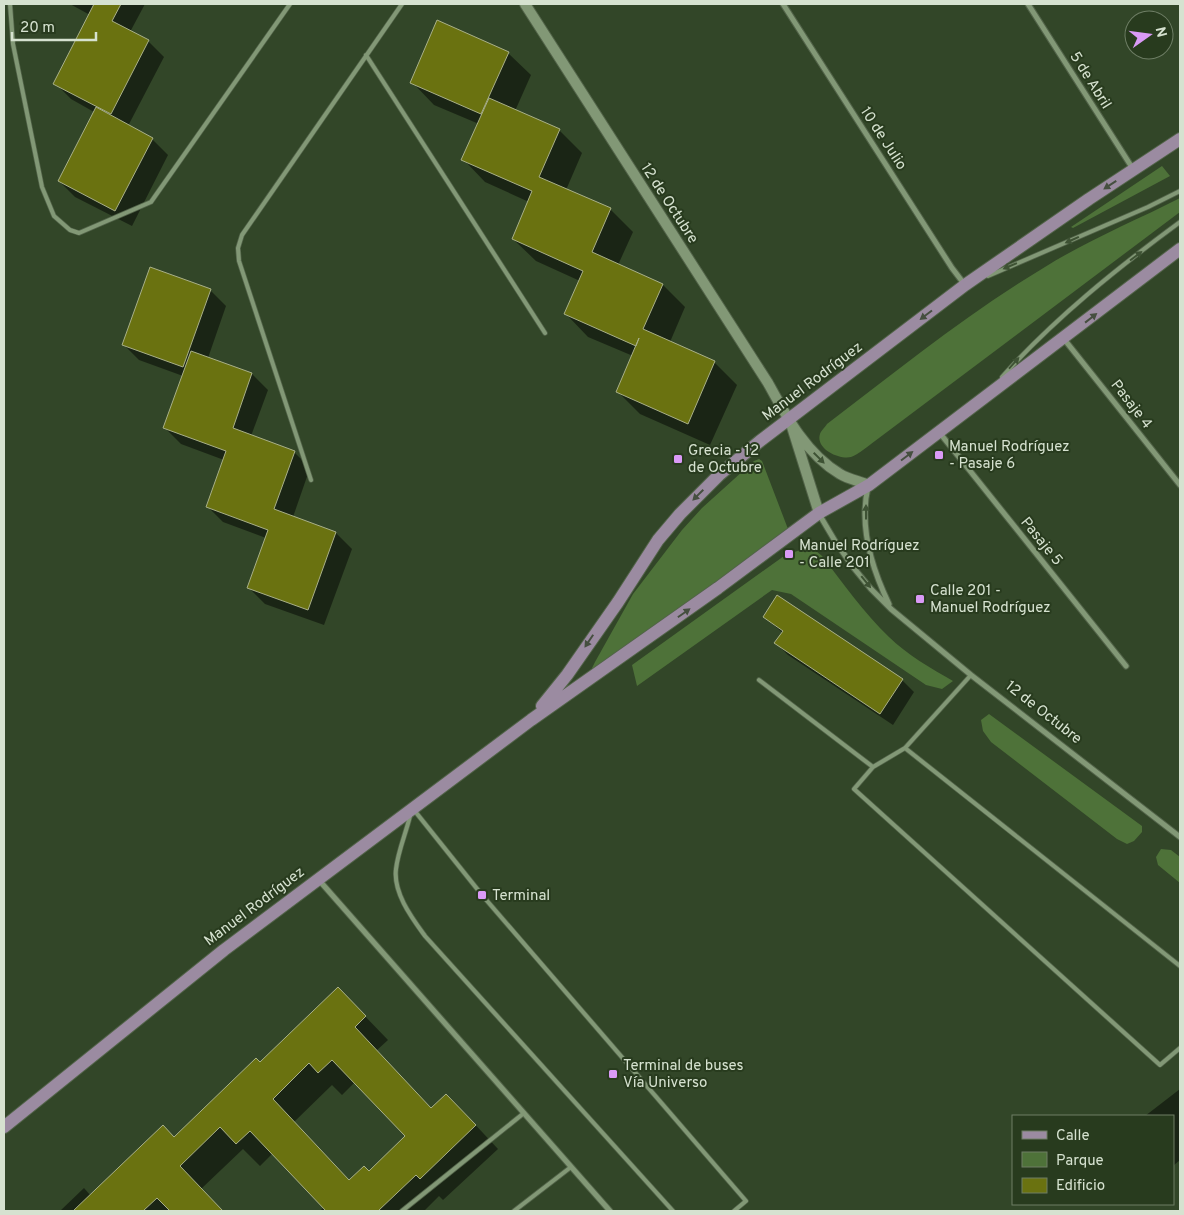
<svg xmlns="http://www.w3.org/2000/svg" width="1184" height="1215" viewBox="0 0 1184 1215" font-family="Overpass,sans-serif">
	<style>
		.green { fill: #4e7239 }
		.shadow { fill: #0007; fill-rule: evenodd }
		.building { fill: #6a7210; stroke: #a9b088; fill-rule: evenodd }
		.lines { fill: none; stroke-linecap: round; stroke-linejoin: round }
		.lane-casing { stroke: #526349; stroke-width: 5.5 }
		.street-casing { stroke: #526349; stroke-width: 7 }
		.secondary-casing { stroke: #526349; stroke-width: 12 }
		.primary-casing { stroke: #526349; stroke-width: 14 }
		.lane { stroke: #829876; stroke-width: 4 }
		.street { stroke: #829876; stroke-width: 5 }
		.secondary { stroke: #829876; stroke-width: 10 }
		.primary { stroke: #9b8ba1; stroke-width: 12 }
		.oneway { fill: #454f3f }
		.oneway2 { fill: #3e5234 }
		.poi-dot { fill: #da9af6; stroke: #283b1e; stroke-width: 2 }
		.labels { text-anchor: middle; stroke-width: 4; stroke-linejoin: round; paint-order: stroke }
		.street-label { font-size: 15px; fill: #d6e2d0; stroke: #283b1e }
		.poi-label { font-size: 15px; fill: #d6e2d0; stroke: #283b1e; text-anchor: start }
	</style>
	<rect width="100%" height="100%" fill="#324628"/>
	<path class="green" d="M1162,166L1170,176L1073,228L1071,227Z
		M1180,198V212L875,441C868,446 859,454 851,457C840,460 815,449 820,434C821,431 825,427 827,424C898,370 968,313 1045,267C1088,240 1135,221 1180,198Z
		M759,459L762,461L788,529L594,673L592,668L595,662L633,594L682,530L702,508L754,461Z
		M800,550H815L822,556C843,583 864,613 889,637C906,654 932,669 953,681L942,689L926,685L791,594L772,590L637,686L632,665L784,556Z
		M989,714L1142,826V832L1134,841L1127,844L1117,839L991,742L983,731L981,720Z
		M1161,849L1171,850L1180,857V883L1158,865L1156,857Z"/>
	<path class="shadow" d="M70,4H145L130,32L148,41L164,57L128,126L152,139L168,155L132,226L75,197L59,181L94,112L71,99L55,83L90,15Z
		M508,53L531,75L515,111L559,130L582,153L566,190L610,209L633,232L618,265L663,285L685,307L670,342L714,362L737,385L710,445L640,414L618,392L633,356L588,337L566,314L580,281L536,261L513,239L529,202L485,182L463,159L479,124L434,105L412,82Z
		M210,290L226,306L208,358L252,374L268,390L251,436L294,452L310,468L293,517L336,533L352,549L324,625L265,604L249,588L266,538L223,522L207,506L224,460L181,444L165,428L183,376L139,360L123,344Z
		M764,617L902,680L914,692L893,725L788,655L776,643L783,633Z
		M360,1011L388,1040L376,1051L432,1109L469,1118L498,1149L443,1200L439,1196L424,1211H320L324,1207L273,1153L260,1166L243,1149L201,1189L222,1211H60L84,1188L91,1196L174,1139L260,1064ZM355,1082L407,1136L369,1172L350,1181L294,1122L332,1085L342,1095Z
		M1180,1089V1160L1173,1166V1116H1145Z"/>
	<path class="building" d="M94,4H121L112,21L149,40L111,114L53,84Z
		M437,20L509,52L481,114L410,83Z
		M489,98L560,129L539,177L611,208L592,252L663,284L643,329L715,361L688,424L616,392L639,338L636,346L564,314L583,271L512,239L532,191L461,160Z
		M96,107L153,138L115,211L58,181Z
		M150,267L211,289L183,367L122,345Z
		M191,351L252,373L233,428L295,451L274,509L336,532L308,610L247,588L268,530L206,507L226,451L163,428Z
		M777,595L903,679L880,714L774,643L783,631L763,617Z
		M338,987L366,1016L355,1027L431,1108L446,1094L476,1125L420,1179L416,1175L378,1211H326L250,1131L236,1144L220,1127L180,1166L223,1211H170L157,1198L143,1211H73L163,1125L174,1137L256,1058L260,1062ZM332,1060L405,1136L369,1171L364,1166L349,1180L273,1099L309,1063L318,1073Z"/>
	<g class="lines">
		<g class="lane-casing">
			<path id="lane" d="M10,4L13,44L42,187L54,216L70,230L79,233L151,202L290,4
				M366,55L545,333
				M988,276L1148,207L1180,191
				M1002,377C1055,318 1116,269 1180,222
				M311,480L239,261L238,248L242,235L402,4
				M759,680L873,767L905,748L1180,966
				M905,748L971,675
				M873,767L854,789L1160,1065L1180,1048
				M414,810L482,895L746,1201L734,1211
				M410,816C406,833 398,851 396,869C393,893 412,918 425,936L673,1211
				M402,1211L524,1113
				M514,1211L571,1167"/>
		</g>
		<g class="street-casing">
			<path id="street" d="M783,4L952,268L965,285
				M1028,4L1133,169
				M1064,339L1180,485
				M939,432L1126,666
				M868,487C859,526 872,569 889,604
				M819,514L835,541L853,567L871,589L891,609L971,675L1180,837
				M318,879L610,1211"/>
		</g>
		<g class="secondary-casing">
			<path id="secondary" d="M525,4L768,383C786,416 806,454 840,474C848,479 859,481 869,485
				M792,427L819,513"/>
		</g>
		<g class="primary-casing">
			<path id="primary" d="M542,706L567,675L618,602L658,540L680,514L719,475L760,441L965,285L1089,199L1180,139
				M4,1127L224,950L531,720L718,588L819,513L869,485L1180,249"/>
		</g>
		<use href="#lane" class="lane"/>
		<use href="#street" class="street"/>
		<use href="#secondary" class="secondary"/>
		<use href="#primary" class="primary"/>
	</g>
	<defs><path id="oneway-solid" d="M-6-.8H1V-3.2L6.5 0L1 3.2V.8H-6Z" transform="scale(1.25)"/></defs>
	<g class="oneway">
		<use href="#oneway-solid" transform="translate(1110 185) rotate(147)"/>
		<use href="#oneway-solid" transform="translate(926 315) rotate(143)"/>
		<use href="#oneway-solid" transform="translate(1091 318) rotate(-38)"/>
		<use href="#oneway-solid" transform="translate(907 456) rotate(-37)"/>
		<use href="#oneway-solid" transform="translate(698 495) rotate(135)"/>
		<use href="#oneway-solid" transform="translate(684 613) rotate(-35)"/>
		<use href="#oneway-solid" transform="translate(589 641) rotate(124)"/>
	</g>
	<g class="oneway2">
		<use href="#oneway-solid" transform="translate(1072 240) rotate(156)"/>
		<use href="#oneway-solid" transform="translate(1136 256) rotate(-37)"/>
		<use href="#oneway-solid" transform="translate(1010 266) rotate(157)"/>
		<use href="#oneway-solid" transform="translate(1014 363) rotate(-48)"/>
		<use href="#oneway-solid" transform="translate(819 458) rotate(45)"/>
		<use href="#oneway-solid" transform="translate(866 512) rotate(-90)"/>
		<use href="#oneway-solid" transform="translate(866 582) rotate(51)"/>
	</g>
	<g class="poi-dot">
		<rect x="934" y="450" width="10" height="10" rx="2.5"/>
		<rect x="673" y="454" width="10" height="10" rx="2.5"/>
		<rect x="784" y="549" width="10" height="10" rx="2.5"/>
		<rect x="915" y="594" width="10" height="10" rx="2.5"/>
		<rect x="477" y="890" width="10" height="10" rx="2.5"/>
		<rect x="608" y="1069" width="10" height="10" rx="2.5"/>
	</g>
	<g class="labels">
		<g class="street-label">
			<text transform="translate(1091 80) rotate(58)" y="5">5 de Abril</text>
			<text transform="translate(884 138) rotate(57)" y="5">10 de Julio</text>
			<text transform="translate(670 203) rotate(57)" y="5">12 de Octubre</text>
			<text transform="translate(812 381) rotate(-37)" y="5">Manuel Rodríguez</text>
			<text transform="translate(1132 404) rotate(52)" y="5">Pasaje 4</text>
			<text transform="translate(1042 541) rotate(51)" y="5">Pasaje 5</text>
			<text transform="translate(1044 712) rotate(38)" y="5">12 de Octubre</text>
			<text transform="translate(254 906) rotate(-37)" y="5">Manuel Rodríguez</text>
		</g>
		<g class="poi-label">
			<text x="949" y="451">Manuel Rodríguez<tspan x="949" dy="17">- Pasaje 6</tspan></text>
			<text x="688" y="455">Grecia - 12<tspan x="688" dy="17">de Octubre</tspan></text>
			<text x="799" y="550">Manuel Rodríguez<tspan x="799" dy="17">- Calle 201</tspan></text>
			<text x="930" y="595">Calle 201 -<tspan x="930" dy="17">Manuel Rodríguez</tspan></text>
			<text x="492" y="900">Terminal</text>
			<text x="623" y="1070">Terminal de buses<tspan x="623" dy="17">Vía Universo</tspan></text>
		</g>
	</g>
	<rect width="1184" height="1215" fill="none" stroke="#d6e2d0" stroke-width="10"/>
	<rect x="1012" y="1115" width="162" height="90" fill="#283b1e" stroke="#6e7e65"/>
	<rect x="1022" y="1131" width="25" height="8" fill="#9b8ba1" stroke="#6e7e65"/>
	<text x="1056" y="1140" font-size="15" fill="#d6e2d0">Calle</text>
	<rect x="1022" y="1152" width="25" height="15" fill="#4e7239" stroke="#6e7e65"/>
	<text x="1056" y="1165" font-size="15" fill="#d6e2d0">Parque</text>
	<rect x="1022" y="1178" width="25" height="15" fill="#6a7210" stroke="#6e7e65"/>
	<text x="1056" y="1190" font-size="15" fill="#d6e2d0">Edificio</text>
	<g transform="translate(1149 35) rotate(76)"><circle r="24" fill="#283b1e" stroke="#6e7e65"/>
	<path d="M0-4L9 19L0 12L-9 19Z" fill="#da9af6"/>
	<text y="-8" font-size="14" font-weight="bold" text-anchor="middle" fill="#d6e2d0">N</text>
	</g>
	<path d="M12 32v8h84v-8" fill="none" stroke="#d6e2d0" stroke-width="2.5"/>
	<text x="20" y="32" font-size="15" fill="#d6e2d0" stroke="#283b1e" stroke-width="4" paint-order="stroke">20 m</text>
</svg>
